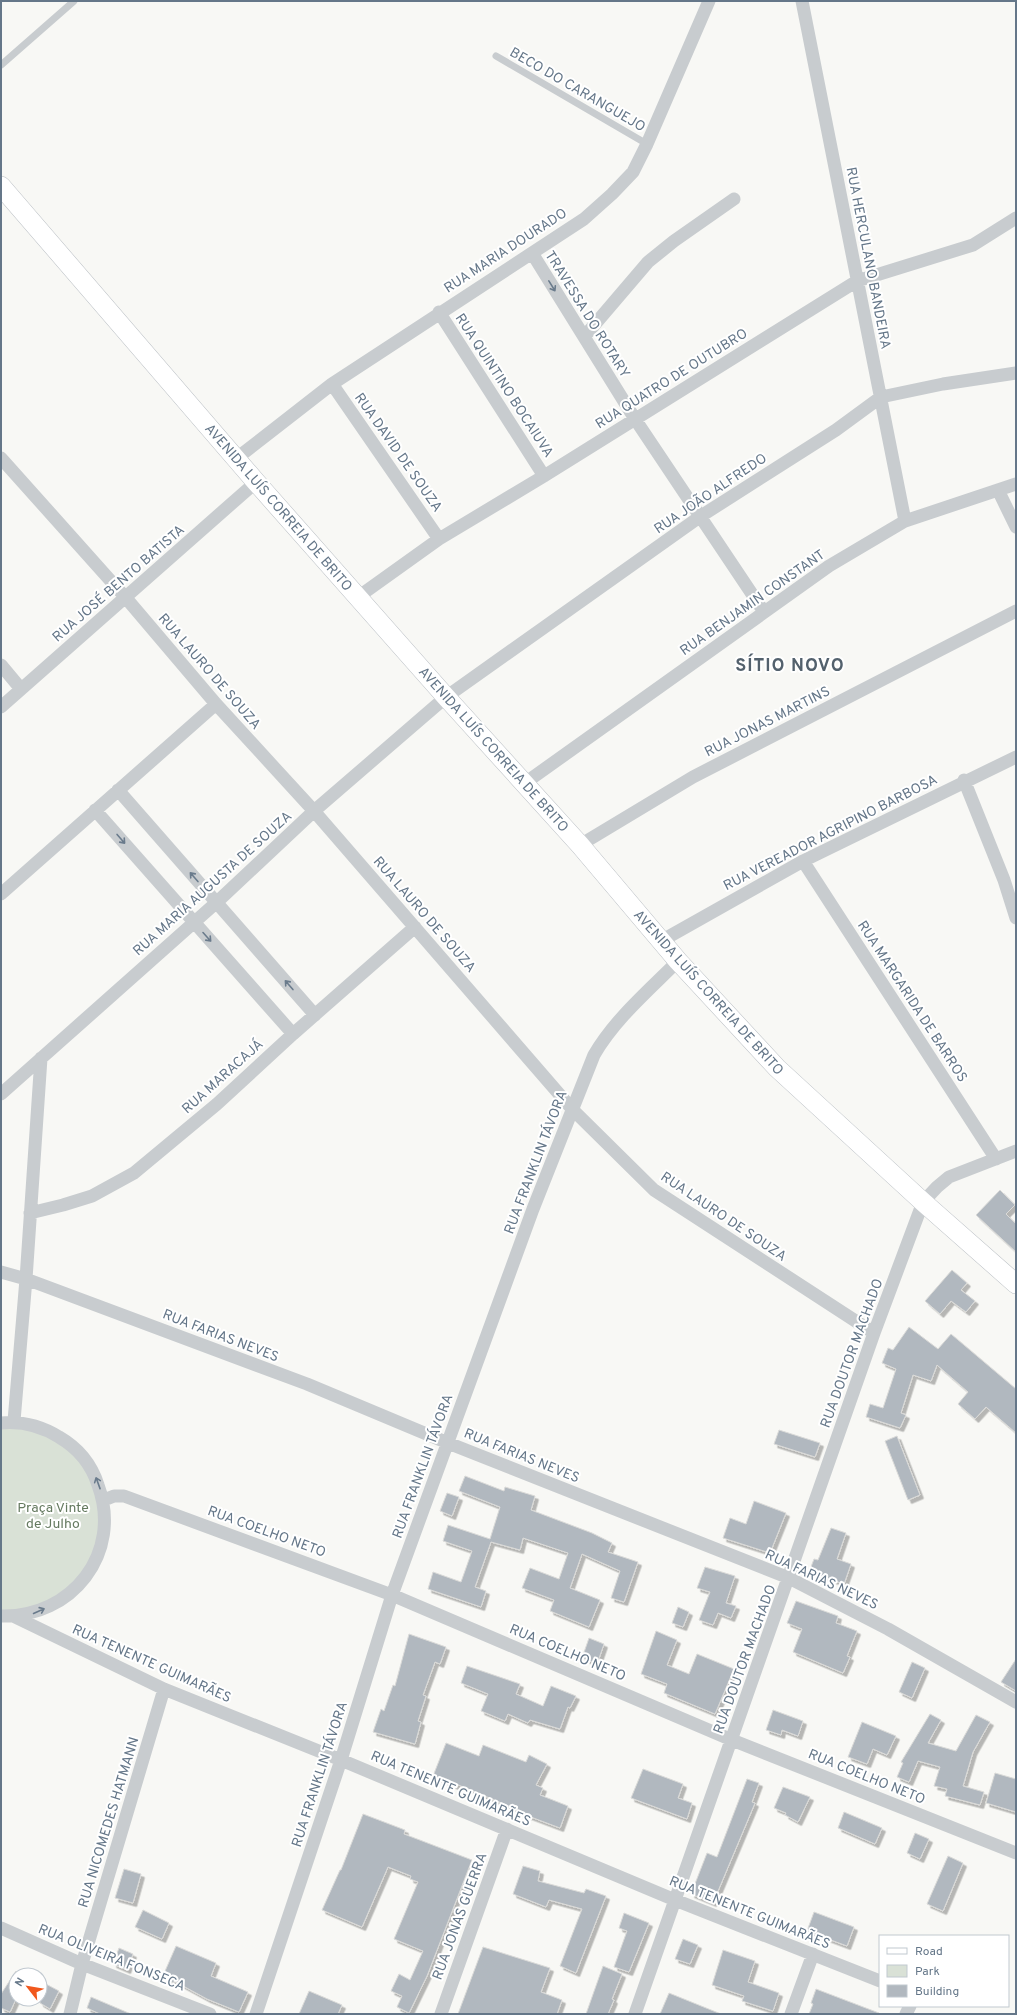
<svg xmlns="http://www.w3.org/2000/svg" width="1017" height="2015" viewBox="0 0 1017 2015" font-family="Overpass,sans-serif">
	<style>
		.park { fill: #d9e1d6 }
		.building { fill: #b1b8bf; stroke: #dadad8; filter: url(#shadow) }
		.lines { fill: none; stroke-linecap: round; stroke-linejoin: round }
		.secondary-casing { stroke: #babfc4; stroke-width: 20 }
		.service { stroke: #c8cccf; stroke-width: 7 }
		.minor { stroke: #c8cccf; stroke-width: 13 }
		.secondary { stroke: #fff; stroke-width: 19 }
		.oneway { stroke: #6a7b8c }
		.labels { text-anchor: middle; stroke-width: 4; stroke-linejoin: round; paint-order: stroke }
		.street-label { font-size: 14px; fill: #657789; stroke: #fff }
		.park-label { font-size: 14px; fill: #657a60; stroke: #fff }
		.district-label { font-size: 18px; font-weight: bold; letter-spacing: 1px; fill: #53616d; stroke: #fff }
	</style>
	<defs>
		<filter id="shadow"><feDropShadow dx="3.5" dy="3.5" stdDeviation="0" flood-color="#0004"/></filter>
	</defs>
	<rect width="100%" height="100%" fill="#f8f8f5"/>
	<path class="park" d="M14,1421L72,1444L104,1500L101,1550L60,1601L1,1616V1423Z"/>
	<path class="building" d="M1000,1190L1015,1205L1006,1214L1016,1224V1252L976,1215Z
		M952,1270L967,1283L961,1290L975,1301L966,1312L951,1301L940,1314L925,1301Z
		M909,1327L938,1349L951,1334L1016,1389V1433L986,1407L975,1419L958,1404L968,1392L937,1365L931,1381L913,1375L901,1413L906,1415L900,1428L866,1417L870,1404L883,1408L896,1369L882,1363L888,1348L893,1350Z
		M779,1430L820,1443L815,1457L774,1444Z
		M897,1436L920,1495L908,1500L885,1441Z
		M465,1476L504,1491L505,1487L535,1496L531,1510L592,1533L612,1543L608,1552L638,1562L624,1602L611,1598L620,1571L582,1554L570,1588L600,1600L589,1627L550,1611L554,1600L522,1588L530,1568L559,1579L568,1553L523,1538L520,1550L491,1542L475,1587L486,1591L481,1607L428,1589L433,1572L461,1582L472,1551L443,1541L448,1525L490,1539L500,1507L459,1491Z
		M447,1493L459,1497L452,1516L440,1511Z
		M754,1501L786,1513L770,1553L723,1538L730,1518L746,1524Z
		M831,1528L846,1533L837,1559L851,1564L844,1584L809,1572L814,1559L818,1560Z
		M705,1567L735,1576L726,1603L736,1606L731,1618L718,1613L713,1625L699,1620L710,1592L697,1588Z
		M796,1601L838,1616L836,1623L857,1631L847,1656L850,1657L843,1673L793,1652L802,1629L787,1623Z
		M678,1607L689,1612L683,1627L672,1623Z
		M656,1631L677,1640L667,1665L689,1674L697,1654L734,1669L715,1714L664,1693L667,1684L641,1674Z
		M409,1634L446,1647L440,1664L435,1662L423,1695L426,1696L418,1721L421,1722L415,1744L373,1732L381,1709L384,1711L393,1685L395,1686Z
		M589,1638L604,1644L597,1664L582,1658Z
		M1016,1659V1691L1001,1682Z
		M912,1662L925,1668L912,1698L899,1692Z
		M467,1666L520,1684L516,1694L543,1706L551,1686L576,1696L570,1708L568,1707L560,1729L530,1720L528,1723L508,1714L505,1721L481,1711L488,1694L461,1683Z
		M773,1710L803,1721L798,1736L782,1730L781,1735L766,1730Z
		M930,1714L941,1720L928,1743L956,1751L976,1715L990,1722L973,1752L963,1786L984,1792L980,1805L945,1796L947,1789L934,1786L940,1767L918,1761L909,1782L897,1777L903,1763L901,1762Z
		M862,1722L896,1736L887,1755L873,1749L867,1764L848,1757Z
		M446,1743L479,1756L483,1745L526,1762L529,1755L547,1764L536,1785L543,1788L540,1795L568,1806L560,1828L515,1811L516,1809L456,1784L455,1786L433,1776Z
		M643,1769L683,1784L678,1798L692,1803L687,1819L631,1798Z
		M995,1773L1016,1779V1812L986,1803Z
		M747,1779L759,1783L752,1802L755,1803L713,1903L691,1894L707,1853L717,1857Z
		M783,1787L810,1797L798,1822L785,1815L786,1813L774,1808Z
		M844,1812L882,1828L875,1844L838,1828Z
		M363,1814L405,1830L404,1834L472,1860L427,1976L409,2013L397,2007L402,1996L391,1991L399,1974L410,1980L423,1951L394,1939L418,1882L410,1879L411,1876L388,1867L362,1927L322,1910L340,1870H341Z
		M915,1833L929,1839L920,1859L907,1853Z
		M948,1856L963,1863L943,1911L927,1904Z
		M523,1866L540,1871L538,1881L584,1893L586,1889L606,1896L576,1973L560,1966L582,1909L549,1900L546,1907L513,1894Z
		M124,1869L141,1874L133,1903L115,1898Z
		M143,1910L169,1923L162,1939L135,1927Z
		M814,1912L854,1927L847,1946L807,1931Z
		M624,1913L649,1923L629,1972L614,1967L627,1931L619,1928Z
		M683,1939L698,1945L690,1964L675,1959Z
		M176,1946L216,1963L211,1976L248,1992L239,2012L207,1999L174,1981V1983L162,1978Z
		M483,1947L550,1968L541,1992L562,2000L557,2014H458Z
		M119,1948L133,1954L127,1970L113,1964Z
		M723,1950L755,1961L748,1982L779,1993L773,2011L742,2001L744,1996L712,1985Z
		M603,1966L622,1974L612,1999L614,2000L608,2014H586Z
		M16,1971V1999L10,2012L1,2008V1994Z
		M44,1983L59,1991L50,2009L40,2003V1989Z
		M816,1989L879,2013L878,2014H809L813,2004L811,2003Z
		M309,1991L342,2005L338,2014H299Z
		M669,1993L721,2014H660Z
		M91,1997L131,2014H100L87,2008Z"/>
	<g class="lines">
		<g class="secondary-casing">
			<path id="secondary" d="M1,186L256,482L446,697L580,845L678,961L777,1068L923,1202L1016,1284"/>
		</g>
		<path class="service" d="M496,56L647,144
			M1,65L74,1"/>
		<path class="minor" d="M802,1L905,521
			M532,253L635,419L764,612
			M439,312L544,476
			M584,337L648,262L674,241L734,199
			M332,384L439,539
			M1,458L126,598L216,704L314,811L573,1110L654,1190L874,1333
			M237,458L332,384L584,219L612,194L633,172L647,144L709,1
			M998,490L1016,527
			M358,597L439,539L544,476L857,281L973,245L1016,218
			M1,665L21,689
			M1,707L256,482
			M964,780L1004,880L1016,918
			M525,783L829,566L905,521L1016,484
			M118,790L315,1015
			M95,810L293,1034
			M580,845L693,777L1016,611
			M803,861L996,1159
			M1,894L216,704
			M661,941L803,861L1016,757
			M1,1094L217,902L314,811L446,697L701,516L836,430L881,397L943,384L1016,373
			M30,1213L63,1205L92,1196L134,1173L217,1104L293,1034L415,927
			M1,1272L26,1279L307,1384L448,1443L789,1578L888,1629L1016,1702
			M14,1421L26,1279L41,1058
			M1,1423C22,1421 41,1426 59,1437C78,1448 91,1463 98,1485C123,1553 72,1618 1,1616
			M104,1500L114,1496H124L392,1595L732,1740L1016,1853
			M13,1616L164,1689L341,1760L675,1900L880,1981
			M1,1928L82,1964L210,2014
			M70,2014L82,1964L164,1689
			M256,2014L341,1760L392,1595L533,1209L594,1055C615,1019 648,991 678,961
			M441,2014L507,1829
			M635,2014L874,1333L923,1202L937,1187L949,1177L1016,1151
			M791,2014L813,1954
			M906,2014L910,2006"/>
		<use href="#secondary" class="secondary"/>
	</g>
	<defs><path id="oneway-shaft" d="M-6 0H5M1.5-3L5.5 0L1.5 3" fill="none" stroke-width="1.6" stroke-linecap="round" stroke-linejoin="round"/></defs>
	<g class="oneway">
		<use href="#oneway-shaft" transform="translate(552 286) rotate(58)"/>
		<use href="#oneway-shaft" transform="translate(121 839) rotate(49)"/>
		<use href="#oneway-shaft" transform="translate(194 877) rotate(-131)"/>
		<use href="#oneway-shaft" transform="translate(207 937) rotate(48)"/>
		<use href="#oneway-shaft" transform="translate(289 985) rotate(-131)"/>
		<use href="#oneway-shaft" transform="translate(98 1483) rotate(-110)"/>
		<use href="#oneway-shaft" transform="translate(39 1611) rotate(-24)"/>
	</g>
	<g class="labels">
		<g class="street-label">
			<text transform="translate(578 89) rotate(30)" y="5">BECO DO CARANGUEJO</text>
			<text transform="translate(505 250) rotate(-33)" y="5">RUA MARIA DOURADO</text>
			<text transform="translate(869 258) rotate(79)" y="5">RUA HERCULANO BANDEIRA</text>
			<text transform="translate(588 314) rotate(58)" y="5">TRAVESSA DO ROTARY</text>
			<text transform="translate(671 378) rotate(-32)" y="5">RUA QUATRO DE OUTUBRO</text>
			<text transform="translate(505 385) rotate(57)" y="5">RUA QUINTINO BOCAIUVA</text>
			<text transform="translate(399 452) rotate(55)" y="5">RUA DAVID DE SOUZA</text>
			<text transform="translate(710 493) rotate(-34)" y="5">RUA JOÃO ALFREDO</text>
			<text transform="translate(279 507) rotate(49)" y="5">AVENIDA LUÍS CORREIA DE BRITO</text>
			<text transform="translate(118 583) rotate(-41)" y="5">RUA JOSÉ BENTO BATISTA</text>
			<text transform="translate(752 602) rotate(-35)" y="5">RUA BENJAMIN CONSTANT</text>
			<text transform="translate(210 671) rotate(49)" y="5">RUA LAURO DE SOUZA</text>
			<text transform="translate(767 721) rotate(-27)" y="5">RUA JONAS MARTINS</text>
			<text transform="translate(494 749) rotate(48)" y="5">AVENIDA LUÍS CORREIA DE BRITO</text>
			<text transform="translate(830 832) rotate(-27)" y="5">RUA VEREADOR AGRIPINO BARBOSA</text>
			<text transform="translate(212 883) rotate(-42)" y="5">RUA MARIA AUGUSTA DE SOUZA</text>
			<text transform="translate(425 914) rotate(49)" y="5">RUA LAURO DE SOUZA</text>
			<text transform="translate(709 992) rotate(48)" y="5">AVENIDA LUÍS CORREIA DE BRITO</text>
			<text transform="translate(913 1001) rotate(57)" y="5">RUA MARGARIDA DE BARROS</text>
			<text transform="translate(222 1076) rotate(-42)" y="5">RUA MARACAJÁ</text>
			<text transform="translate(535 1162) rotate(-69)" y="5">RUA FRANKLIN TÁVORA</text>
			<text transform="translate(724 1216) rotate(34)" y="5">RUA LAURO DE SOUZA</text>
			<text transform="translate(221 1335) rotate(21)" y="5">RUA FARIAS NEVES</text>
			<text transform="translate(851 1353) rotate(-70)" y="5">RUA DOUTOR MACHADO</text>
			<text transform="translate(522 1455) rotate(22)" y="5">RUA FARIAS NEVES</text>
			<text transform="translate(422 1466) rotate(-70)" y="5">RUA FRANKLIN TÁVORA</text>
			<text transform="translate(267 1531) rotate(20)" y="5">RUA COELHO NETO</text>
			<text transform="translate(822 1579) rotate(25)" y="5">RUA FARIAS NEVES</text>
			<text transform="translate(568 1652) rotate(23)" y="5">RUA COELHO NETO</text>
			<text transform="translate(744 1659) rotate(-70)" y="5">RUA DOUTOR MACHADO</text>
			<text transform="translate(152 1663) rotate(24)" y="5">RUA TENENTE GUIMARÃES</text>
			<text transform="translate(319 1774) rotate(-72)" y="5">RUA FRANKLIN TÁVORA</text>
			<text transform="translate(867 1776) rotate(22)" y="5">RUA COELHO NETO</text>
			<text transform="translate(451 1788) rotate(23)" y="5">RUA TENENTE GUIMARÃES</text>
			<text transform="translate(108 1822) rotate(-73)" y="5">RUA NICOMEDES HATMANN</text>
			<text transform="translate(750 1912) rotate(22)" y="5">RUA TENENTE GUIMARÃES</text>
			<text transform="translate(459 1916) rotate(-70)" y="5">RUA JONAS GUERRA</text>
			<text transform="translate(112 1957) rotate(22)" y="5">RUA OLIVEIRA FONSECA</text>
		</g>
		<g class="park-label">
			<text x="53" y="1512">Praça Vinte<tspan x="53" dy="16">de Julho</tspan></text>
		</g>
		<g class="district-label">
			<text x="790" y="671">SÍTIO NOVO</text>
		</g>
	</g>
	<rect width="1017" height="2015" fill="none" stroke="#657789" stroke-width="4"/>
	<rect x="879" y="1935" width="130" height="72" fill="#ffffff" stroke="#c1c9d0"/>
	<rect x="887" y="1948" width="20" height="6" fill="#ffffff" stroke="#c1c9d0"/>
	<text x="915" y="1955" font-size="12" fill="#657789">Road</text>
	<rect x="887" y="1965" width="20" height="12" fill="#d9e1d6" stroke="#c1c9d0"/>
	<text x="915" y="1975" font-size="12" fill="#657789">Park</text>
	<rect x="887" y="1985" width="20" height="12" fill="#b1b8bf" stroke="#c1c9d0"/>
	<text x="915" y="1995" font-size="12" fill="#657789">Building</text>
	<g transform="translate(28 1987) rotate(301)"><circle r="19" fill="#ffffff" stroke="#c1c9d0"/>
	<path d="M0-3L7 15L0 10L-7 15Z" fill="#f1581d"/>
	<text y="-6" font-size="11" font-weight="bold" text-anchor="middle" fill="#657789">N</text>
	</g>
</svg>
